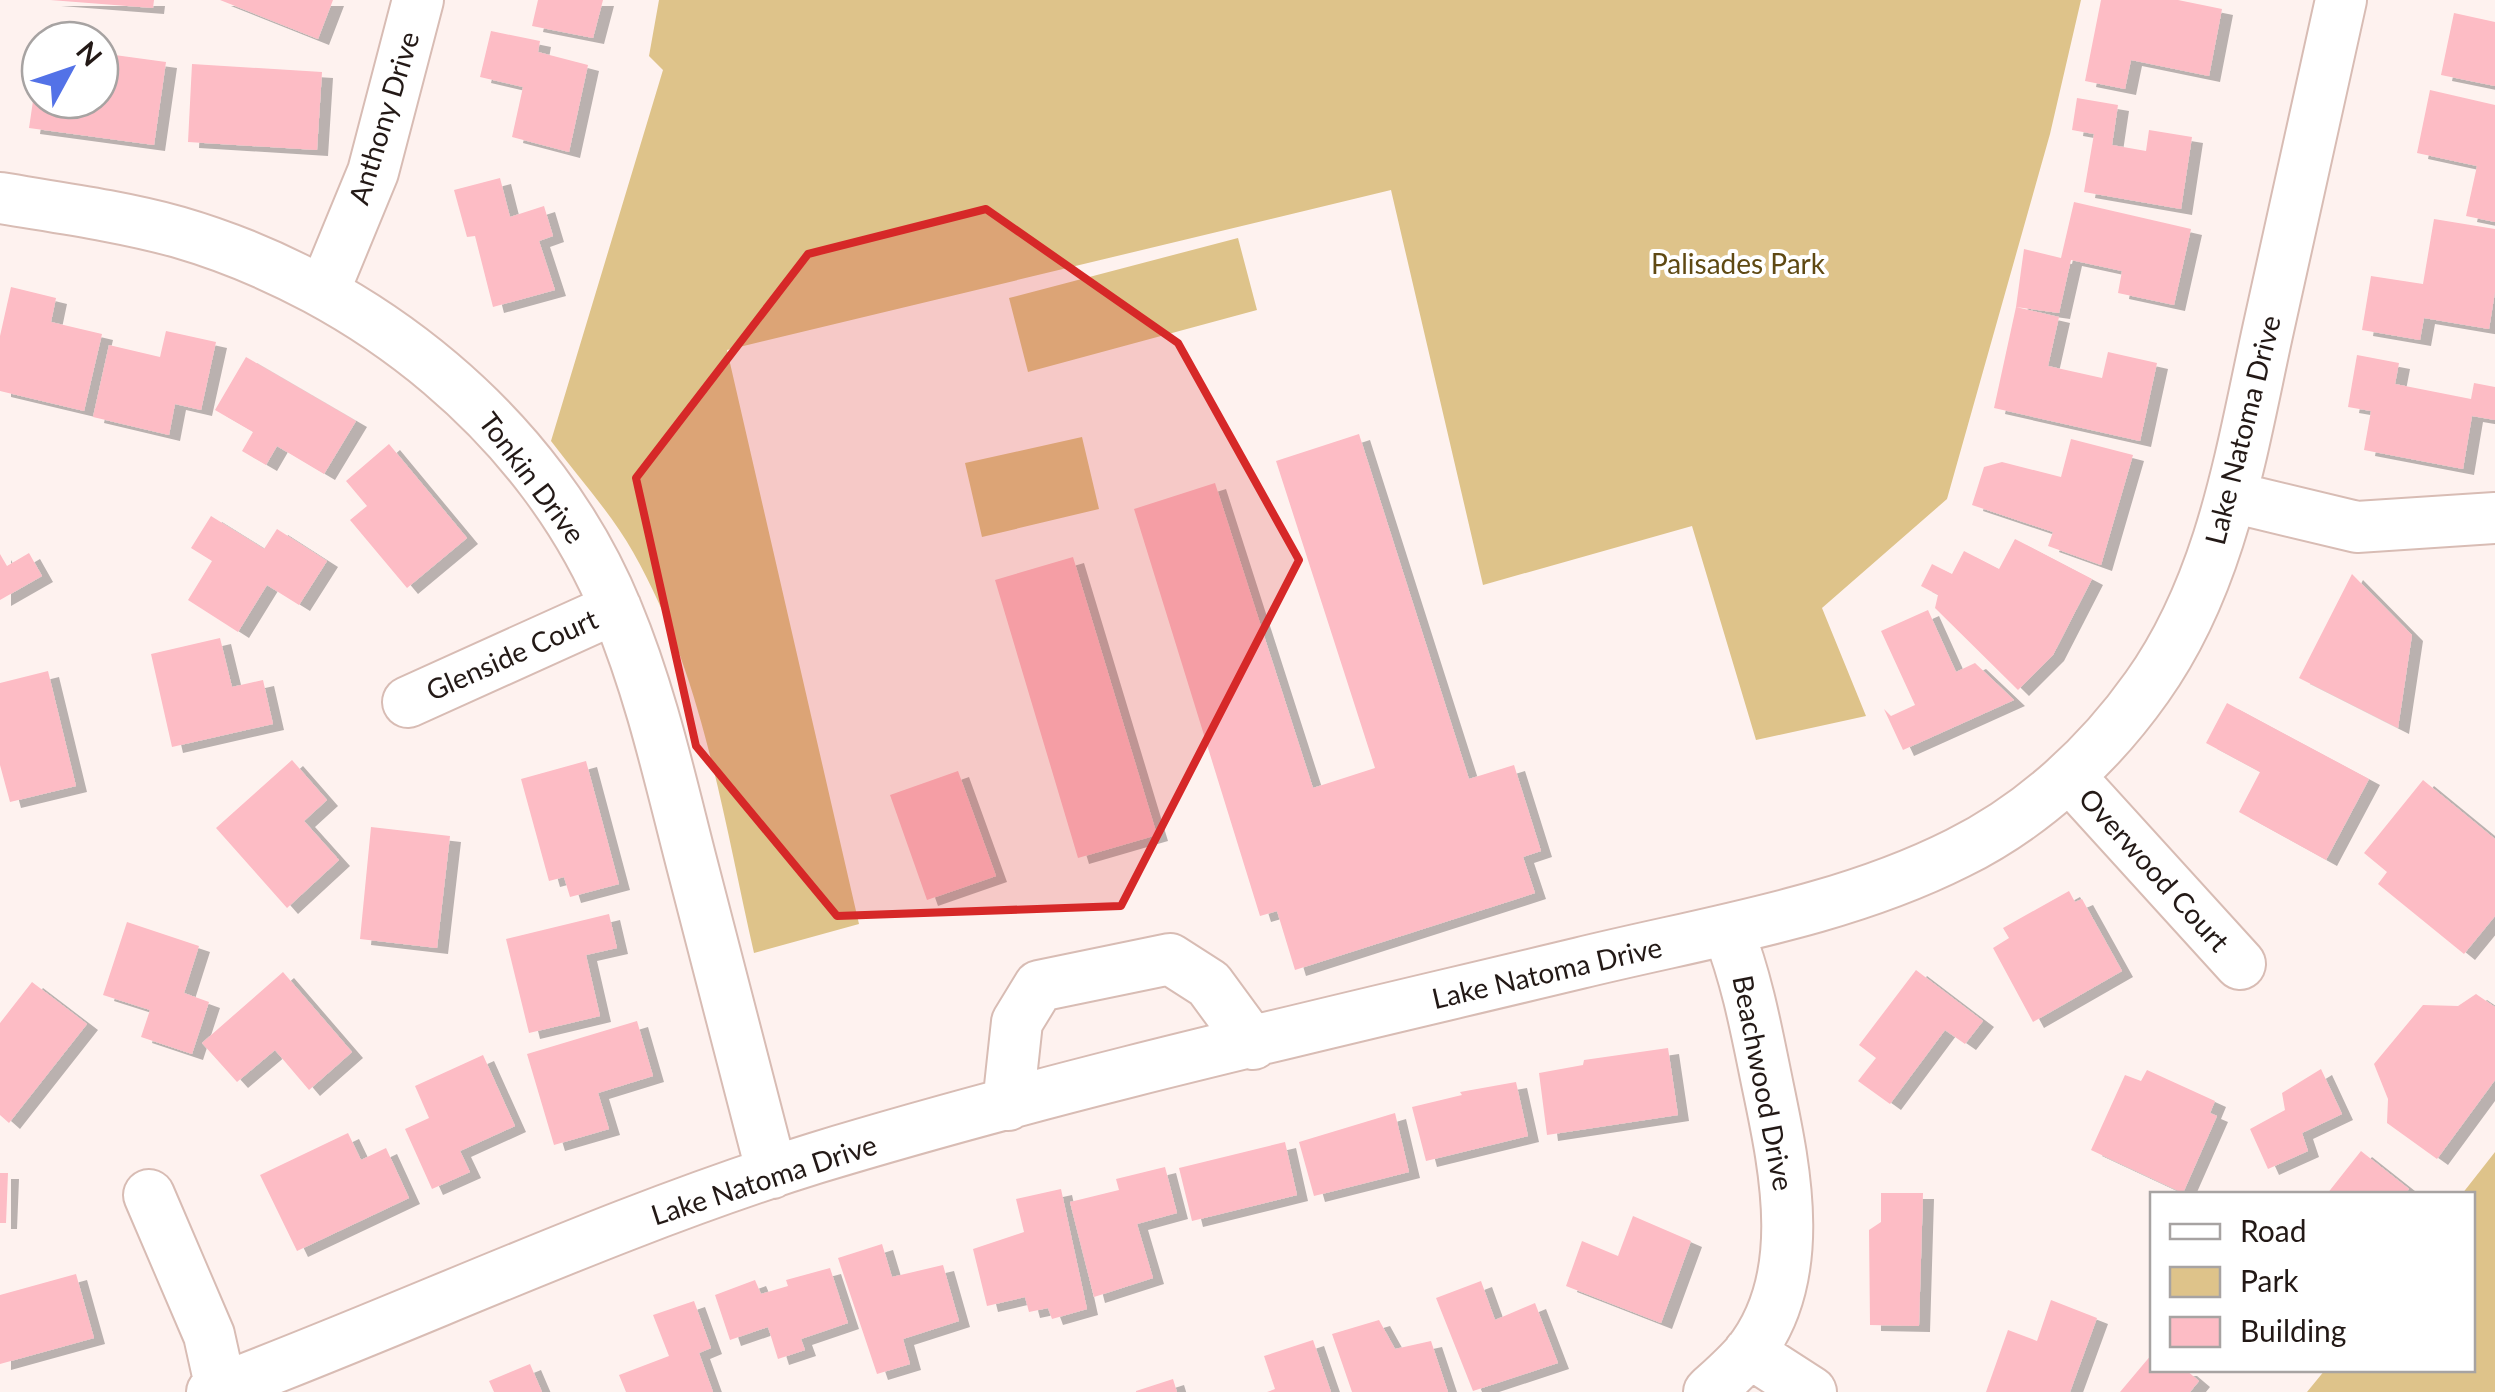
<svg xmlns="http://www.w3.org/2000/svg" width="2495" height="1392" viewBox="0 0 2495 1392" font-family="Lato,sans-serif">
	<style>
		.green { fill: #dec38a }
		.building { fill: #fdbcc5; filter: url(#shadow) }
		.lines { fill: none; stroke-linecap: round; stroke-linejoin: round }
		.minor-casing { stroke: #d8bcb4; stroke-width: 54 }
		.minor { stroke: #fff; stroke-width: 50 }
		.marked { fill: #d62828; fill-opacity: 0.2; stroke: #d62828; stroke-width: 8; stroke-linejoin: round }
		.labels { text-anchor: middle; stroke-width: 8; stroke-linejoin: round; paint-order: stroke }
		.street-label { font-size: 28px; fill: #231916; stroke: #fff }
		.park-label { font-size: 28px; fill: #5f4913; stroke: #fff }
	</style>
	<defs>
		<filter id="shadow"><feDropShadow dx="11" dy="6" stdDeviation="0" flood-color="#0004"/></filter>
	</defs>
	<rect width="100%" height="100%" fill="#fef2ef"/>
	<path class="green" d="M659,0H2081L2050,134L1947,499L1822,608L1866,716L1756,740L1692,526L1483,585L1391,190L727,350L859,924L754,953C723,817 703,675 633,552C611,513 578,477 551,441L663,70L649,56Z
		M1238,238L1257,310L1028,372L1009,298Z
		M1082,437L1099,509L982,537L965,463Z
		M2495,1152V1392H2307L2325,1370H2472V1194H2462Z"/>
	<path class="building" d="M50,0H154L153,8Z
		M220,0H333L318,39Z
		M538,0H603L593,38L532,26Z
		M2101,0H2178L2222,9L2209,76L2131,60L2125,89L2085,81Z
		M2454,13L2495,22V86L2441,75Z
		M491,31L540,41L538,52L588,65L569,152L512,137L523,87L480,77Z
		M100,53L166,62L154,145L29,128L38,67L40,100H100Z
		M192,64L322,72L317,150L188,142Z
		M2430,90L2495,105V222L2466,216L2477,166L2417,153Z
		M2077,98L2118,105L2112,145L2146,151L2149,130L2192,137L2181,209L2084,192L2094,134L2072,130Z
		M500,178L510,217L544,206L553,236L539,241L555,290L493,307L475,236L467,237L454,190Z
		M2074,202L2191,229L2174,305L2118,293L2122,271L2071,260L2059,313L2016,307L2024,249L2061,258Z
		M2434,219L2495,229V292L2489,329L2424,318L2420,340L2362,330L2371,276L2423,284Z
		M11,287L56,298L51,322L102,334L84,411L0,391V336Z
		M2016,307L2059,317L2048,366L2102,378L2108,352L2157,363L2140,441L1994,408Z
		M166,331L216,342L201,410L175,404L169,435L93,417L109,345L160,357Z
		M2357,355L2399,363L2395,384L2471,399L2474,383L2495,387V420L2472,416L2463,469L2364,450L2371,411L2348,407Z
		M246,357L356,421L324,474L277,446L266,465L242,451L253,432L215,410Z
		M1359,434L1469,779L1514,765L1541,851L1523,857L1535,893L1295,970L1277,911L1260,916L1134,509L1215,483L1313,788L1375,768L1276,461Z
		M2071,439L2133,455L2101,565L2048,546L2053,532L1972,505L1984,467L2002,462L2061,477Z
		M389,444L467,538L407,588L350,520L367,506L346,481Z
		M211,516L264,549L277,529L327,561L299,605L267,585L238,632L188,600L212,561L191,548Z
		M2015,539L2092,579L2053,655L2018,690L1935,608L1938,595L1921,586L1932,564L1952,574L1964,551L1999,569Z
		M29,553L42,576L0,600V554L7,566Z
		M1073,557L1157,835L1078,858L995,580Z
		M2352,574L2412,635L2398,728L2299,678Z
		M1928,610L1956,672L1975,663L2014,700L1903,750L1884,709L1891,716L1915,705L1881,631Z
		M220,638L232,687L263,680L273,724L172,747L151,654Z
		M48,671L76,786L10,802L0,765V683Z
		M2227,703L2369,779L2326,860L2239,812L2260,772L2206,743Z
		M292,760L327,800L304,821L339,860L287,908L216,828Z
		M586,761L619,884L570,897L564,877L549,881L521,779Z
		M958,771L996,876L927,900L890,795Z
		M2423,780L2495,839V916L2464,954L2378,884L2387,872L2364,853Z
		M371,827L450,836L437,948L360,939Z
		M2069,891L2075,902L2082,899L2122,971L2033,1022L1993,948L2009,938L2003,928Z
		M609,914L617,948L586,955L600,1016L529,1033L506,939Z
		M127,922L199,946L184,993L209,1002L192,1054L141,1037L150,1010L103,995Z
		M1916,970L1983,1021L1965,1044L1945,1030L1890,1104L1858,1081L1876,1058L1859,1045Z
		M283,972L352,1052L309,1090L275,1050L237,1082L202,1043Z
		M32,982L87,1024L9,1123L0,1115V1023Z
		M2476,994L2495,1007V1080L2437,1159L2387,1123L2388,1099L2374,1064L2423,1005L2458,1006Z
		M637,1021L653,1076L598,1093L609,1129L554,1145L527,1054Z
		M1668,1048L1678,1115L1547,1135L1539,1073L1583,1065L1584,1060Z
		M483,1055L515,1126L460,1151L470,1172L432,1189L405,1129L429,1118L415,1086Z
		M2321,1069L2342,1114L2302,1133L2308,1151L2268,1169L2250,1129L2285,1110L2282,1093Z
		M2147,1070L2215,1101L2210,1113L2217,1116L2183,1193L2091,1150L2125,1075L2141,1081Z
		M1516,1082L1528,1136L1426,1161L1412,1107L1462,1095L1460,1092Z
		M1395,1113L1409,1172L1314,1196L1299,1142Z
		M348,1133L361,1160L386,1148L409,1198L297,1251L260,1175Z
		M1285,1142L1297,1195L1192,1221L1179,1168Z
		M2361,1151L2409,1189L2405,1194H2327Z
		M1165,1167L1177,1213L1137,1224L1153,1278L1094,1297L1070,1202L1119,1190L1116,1179Z
		M0,1173H8L6,1223H0Z
		M1061,1189L1087,1309L1052,1319L1048,1308L1029,1312L1025,1297L987,1306L973,1249L1024,1232L1016,1199Z
		M1881,1193H1923L1919,1326L1870,1325L1869,1230L1881,1222Z
		M1633,1216L1691,1241L1661,1323L1566,1286L1582,1241L1618,1256Z
		M882,1244L892,1277L943,1265L959,1321L903,1339L910,1364L877,1374L838,1258Z
		M830,1268L848,1323L801,1339L805,1350L778,1359L768,1327L730,1340L715,1295L755,1280L761,1294L788,1286L786,1280Z
		M76,1274L94,1338L0,1364V1295Z
		M1481,1281L1495,1320L1535,1303L1558,1363L1473,1391L1436,1298Z
		M2051,1300L2097,1318L2070,1392H1986L2008,1330L2037,1341Z
		M694,1301L711,1348L699,1353L713,1392H626L619,1375L669,1356L653,1315Z
		M1379,1320L1395,1349L1431,1341L1448,1392H1352L1332,1334Z
		M1313,1340L1331,1392H1267L1275,1389L1264,1356Z
		M2152,1354V1370H2186L2199,1381L2190,1392H2120Z
		M530,1364L542,1392H494L489,1381Z
		M1173,1379L1177,1392H1136V1391Z"/>
	<g class="lines">
		<g class="minor-casing">
			<path id="minor" d="M0,198C60,208 120,216 178,232C367,287 542,427 617,611C652,695 671,784 694,872C720,972 746,1072 772,1173
				M324,291L373,172L418,0
				M2232,497L2357,527L2495,518
				M408,702L616,608
				M2069,776L2240,964
				M1008,1105L1017,1022L1039,986L1170,959L1209,984L1253,1044
				M149,1195L209,1335L221,1389
				M1749,1352L1811,1392
				M212,1392C414,1316 610,1222 816,1158C1067,1082 1326,1024 1580,963C1707,932 1841,912 1958,853C2033,816 2099,755 2147,687C2222,582 2241,453 2268,330C2292,220 2316,110 2341,0
				M1709,1392C1722,1380 1736,1368 1748,1354C1808,1279 1786,1173 1768,1087C1757,1034 1748,982 1728,931"/>
		</g>
		<use href="#minor" class="minor"/>
	</g>
	<path class="marked" d="M986,209L1178,343L1299,560L1121,906L837,916L696,746L636,478L808,254Z"/>
	<g class="labels">
		<g class="street-label">
			<text transform="translate(384 118) rotate(-73)" y="10">Anthony Drive</text>
			<text transform="translate(2243 430) rotate(-76)" y="10">Lake Natoma Drive</text>
			<text transform="translate(532 478) rotate(53)" y="10">Tonkin Drive</text>
			<text transform="translate(512 655) rotate(-24)" y="10">Glenside Court</text>
			<text transform="translate(2154 870) rotate(48)" y="10">Overwood Court</text>
			<text transform="translate(1547 973) rotate(-13)" y="10">Lake Natoma Drive</text>
			<text transform="translate(1763 1083) rotate(79)" y="10">Beachwood Drive</text>
			<text transform="translate(764 1180) rotate(-18)" y="10">Lake Natoma Drive</text>
		</g>
		<g class="park-label">
			<text x="1738" y="274">Palisades Park</text>
		</g>
	</g>
	<rect x="2150" y="1192" width="325" height="180" fill="#ffffff" stroke="#a7a3a2" stroke-width="2.5"/>
	<rect x="2170" y="1224" width="50" height="15" fill="#ffffff" stroke="#a7a3a2" stroke-width="2.5"/>
	<text x="2240" y="1242" font-size="30" fill="#231916">Road</text>
	<rect x="2170" y="1267" width="50" height="30" fill="#dec38a" stroke="#a7a3a2" stroke-width="2.5"/>
	<text x="2240" y="1292" font-size="30" fill="#231916">Park</text>
	<rect x="2170" y="1317" width="50" height="30" fill="#fdbcc5" stroke="#a7a3a2" stroke-width="2.5"/>
	<text x="2240" y="1342" font-size="30" fill="#231916">Building</text>
	<g transform="translate(70 70) rotate(50)"><circle r="48" fill="#ffffff" stroke="#a7a3a2" stroke-width="2.5"/>
	<path d="M0-8L18 38L0 25L-18 38Z" fill="#5372e7"/>
	<text y="-15" font-size="28" font-weight="bold" text-anchor="middle" fill="#231916">N</text>
	</g>
</svg>
